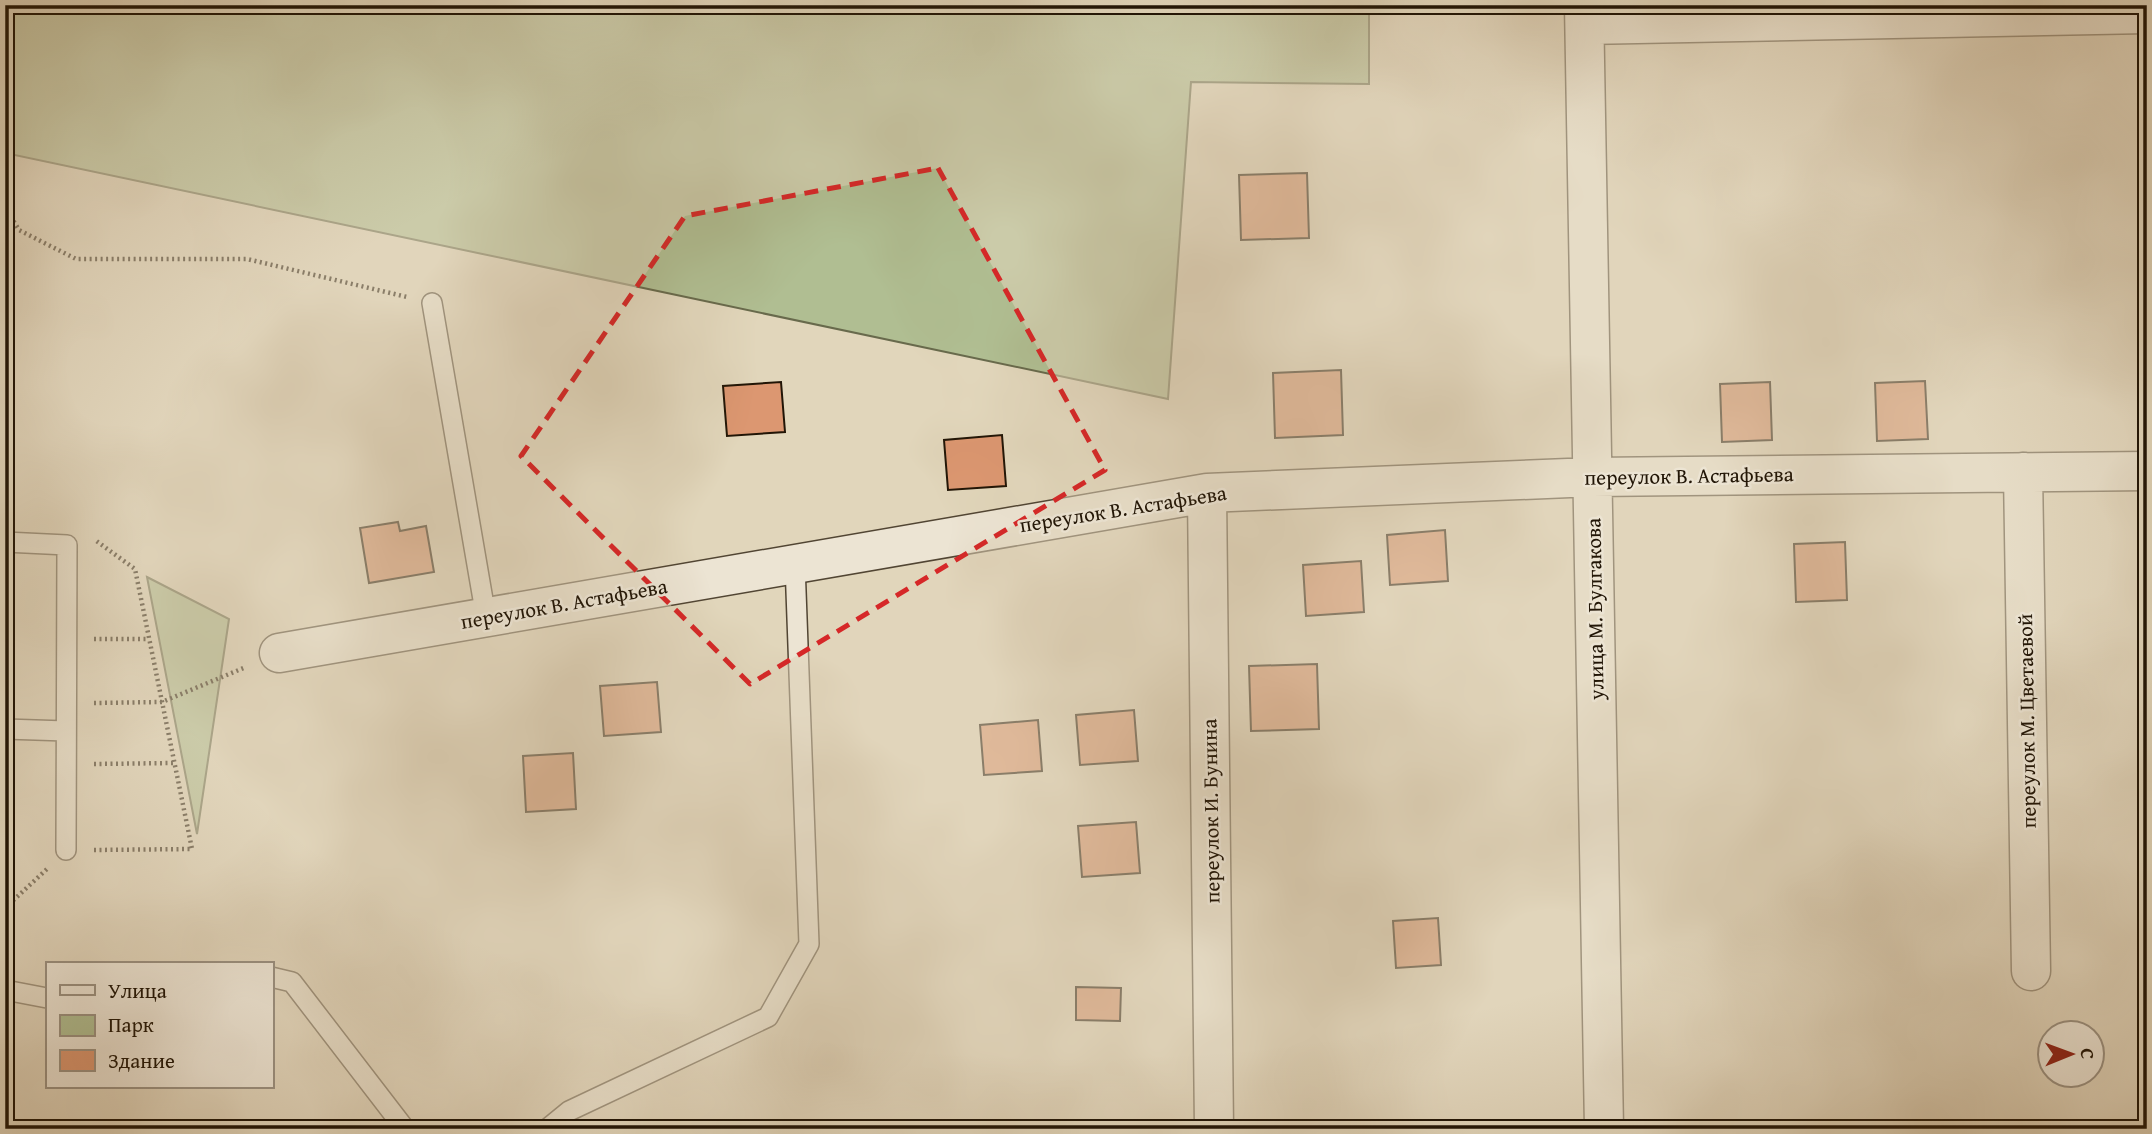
<svg xmlns="http://www.w3.org/2000/svg" width="2152" height="1134" viewBox="0 0 2152 1134" font-family="'Gentium Book Plus',serif">
	<style>
		.green { fill: #b0be92; stroke: #686a4c; stroke-width: 2 }
		.building { fill: #dc9771; stroke: #211506; stroke-width: 2 }
		.lines { fill: none; stroke-linecap: round; stroke-linejoin: round }
		.service-casing { stroke: #514533; stroke-width: 22 }
		.minor-casing { stroke: #514533; stroke-width: 41 }
		.path { stroke: #211506; stroke-width: 4.5; stroke-dasharray: 2 3.5; stroke-linecap: butt }
		.service { stroke: #ece4d3; stroke-width: 19 }
		.minor { stroke: #ece4d3; stroke-width: 38 }
		.marked { fill: none; stroke: #d62828; stroke-width: 5; stroke-dasharray: 14 9; stroke-linejoin: round }
		.labels { text-anchor: middle; stroke-width: 5; stroke-linejoin: round; paint-order: stroke }
		.street-label { font-size: 21px; fill: #211506; stroke: #ece4d3 }
	</style>
	<rect width="100%" height="100%" fill="#e1d6bb"/>
	<filter id="stains"><feTurbulence type="fractalNoise" baseFrequency=".00286" numOctaves="4"/><feColorMatrix values="0 0 0 0 .2 0 0 0 0 .09 0 0 0 0 .02 0 0 0 .5 -.17"/></filter>
	<radialGradient id="worn" r=".72"><stop offset=".6" stop-color="#630" stop-opacity="0"/><stop offset="1" stop-color="#630" stop-opacity=".3"/></radialGradient>
	<path class="green" d="M5,5H1369V84L1191,82L1168,399L5,153Z
		M147,577L229,619L197,834Z"/>
	<path class="building" d="M1307,173L1309,238L1241,240L1239,175Z
		M1341,370L1343,435L1275,438L1273,373Z
		M1925,381L1928,439L1877,441L1875,383Z
		M781,382L785,432L727,436L723,386Z
		M1770,382L1772,440L1722,442L1720,384Z
		M1002,435L1006,486L948,490L944,440Z
		M398,522L400,531L426,526L434,572L369,583L360,528Z
		M1445,530L1448,581L1390,585L1387,535Z
		M1845,542L1847,600L1796,602L1794,544Z
		M1361,561L1364,612L1306,616L1303,565Z
		M1317,664L1319,729L1251,731L1249,666Z
		M657,682L661,732L604,736L600,686Z
		M1134,710L1138,761L1080,765L1076,715Z
		M1038,720L1042,771L984,775L980,725Z
		M573,753L576,809L526,812L523,756Z
		M1136,822L1140,873L1082,877L1078,826Z
		M1438,918L1441,965L1396,968L1393,921Z
		M1076,987L1121,988L1120,1021L1076,1020Z"/>
	<g class="lines">
		<g class="service-casing">
			<path id="service" d="M432,303L486,617
				M5,542L67,545L66,850
				M5,729L66,731
				M271,977L292,982L405,1129
				M5,990L47,998
				M547,1129L569,1111L768,1017L809,944L795,564"/>
		</g>
		<g class="minor-casing">
			<path id="minor" d="M1584,5L1604,1129
				M1585,25L2147,14
				M2023,472L2031,971
				M1207,493L1214,1129
				M279,653L1207,493L1593,477L2147,471"/>
		</g>
		<path class="path" d="M5,207L19,230L76,259H247L407,297
			M94,639H149
			M94,703L162,702L246,667
			M94,764L174,763
			M94,850L192,849L135,569L95,540
			M5,908L47,869"/>
		<use href="#service" class="service"/>
		<use href="#minor" class="minor"/>
	</g>
	<path d="M0 0H2152V1134H0ZM938,168L1105,470L750,684L521,456L685,216Z" fill="#e1d6bb" fill-opacity=".55" fill-rule="evenodd"/>
	<path class="marked" d="M938,168L1105,470L750,684L521,456L685,216Z"/>
	<g class="labels">
		<g class="street-label">
			<text transform="translate(1689 476) rotate(-1)" y="7">переулок В. Астафьева</text>
			<text transform="translate(1123 509) rotate(-9)" y="7">переулок В. Астафьева</text>
			<text transform="translate(564 604) rotate(-10)" y="7">переулок В. Астафьева</text>
			<text transform="translate(1595 609) rotate(-91)" y="7">улица М. Булгакова</text>
			<text transform="translate(2027 721) rotate(-91)" y="7">переулок М. Цветаевой</text>
			<text transform="translate(1211 811) rotate(-91)" y="7">переулок И. Бунина</text>
		</g>
	</g>
	<rect width="2152" height="1134" fill="none" stroke="#e1d6bb" stroke-width="28"/>
	<rect x="7" y="7" width="2138" height="1120" fill="none" stroke="#211506" stroke-width="3.5"/>
	<rect x="14" y="14" width="2124" height="1106" fill="none" stroke="#211506" stroke-width="2"/>
	<rect x="46" y="962" width="228" height="126" fill="#ece4d3" stroke="#9b9181" stroke-width="2"/>
	<rect x="60" y="985" width="35" height="10" fill="#ece4d3" stroke="#9b9181" stroke-width="2"/>
	<text x="108" y="998" font-size="21" fill="#211506">Улица</text>
	<rect x="60" y="1015" width="35" height="21" fill="#b0be92" stroke="#9b9181" stroke-width="2"/>
	<text x="108" y="1032" font-size="21" fill="#211506">Парк</text>
	<rect x="60" y="1050" width="35" height="21" fill="#dc9771" stroke="#9b9181" stroke-width="2"/>
	<text x="108" y="1068" font-size="21" fill="#211506">Здание</text>
	<g transform="translate(2071 1054) rotate(89)"><circle r="33" fill="#ece4d3" stroke="#9b9181" stroke-width="2"/>
	<path d="M0-5L12 26L0 18L-12 26Z" fill="#8f2418"/>
	<text y="-10" font-size="19" font-weight="bold" text-anchor="middle" fill="#211506">С</text>
	</g>
	<rect width="100%" height="100%" filter="url(#stains)"/>
	<rect width="100%" height="100%" fill="url(#worn)"/>
</svg>
